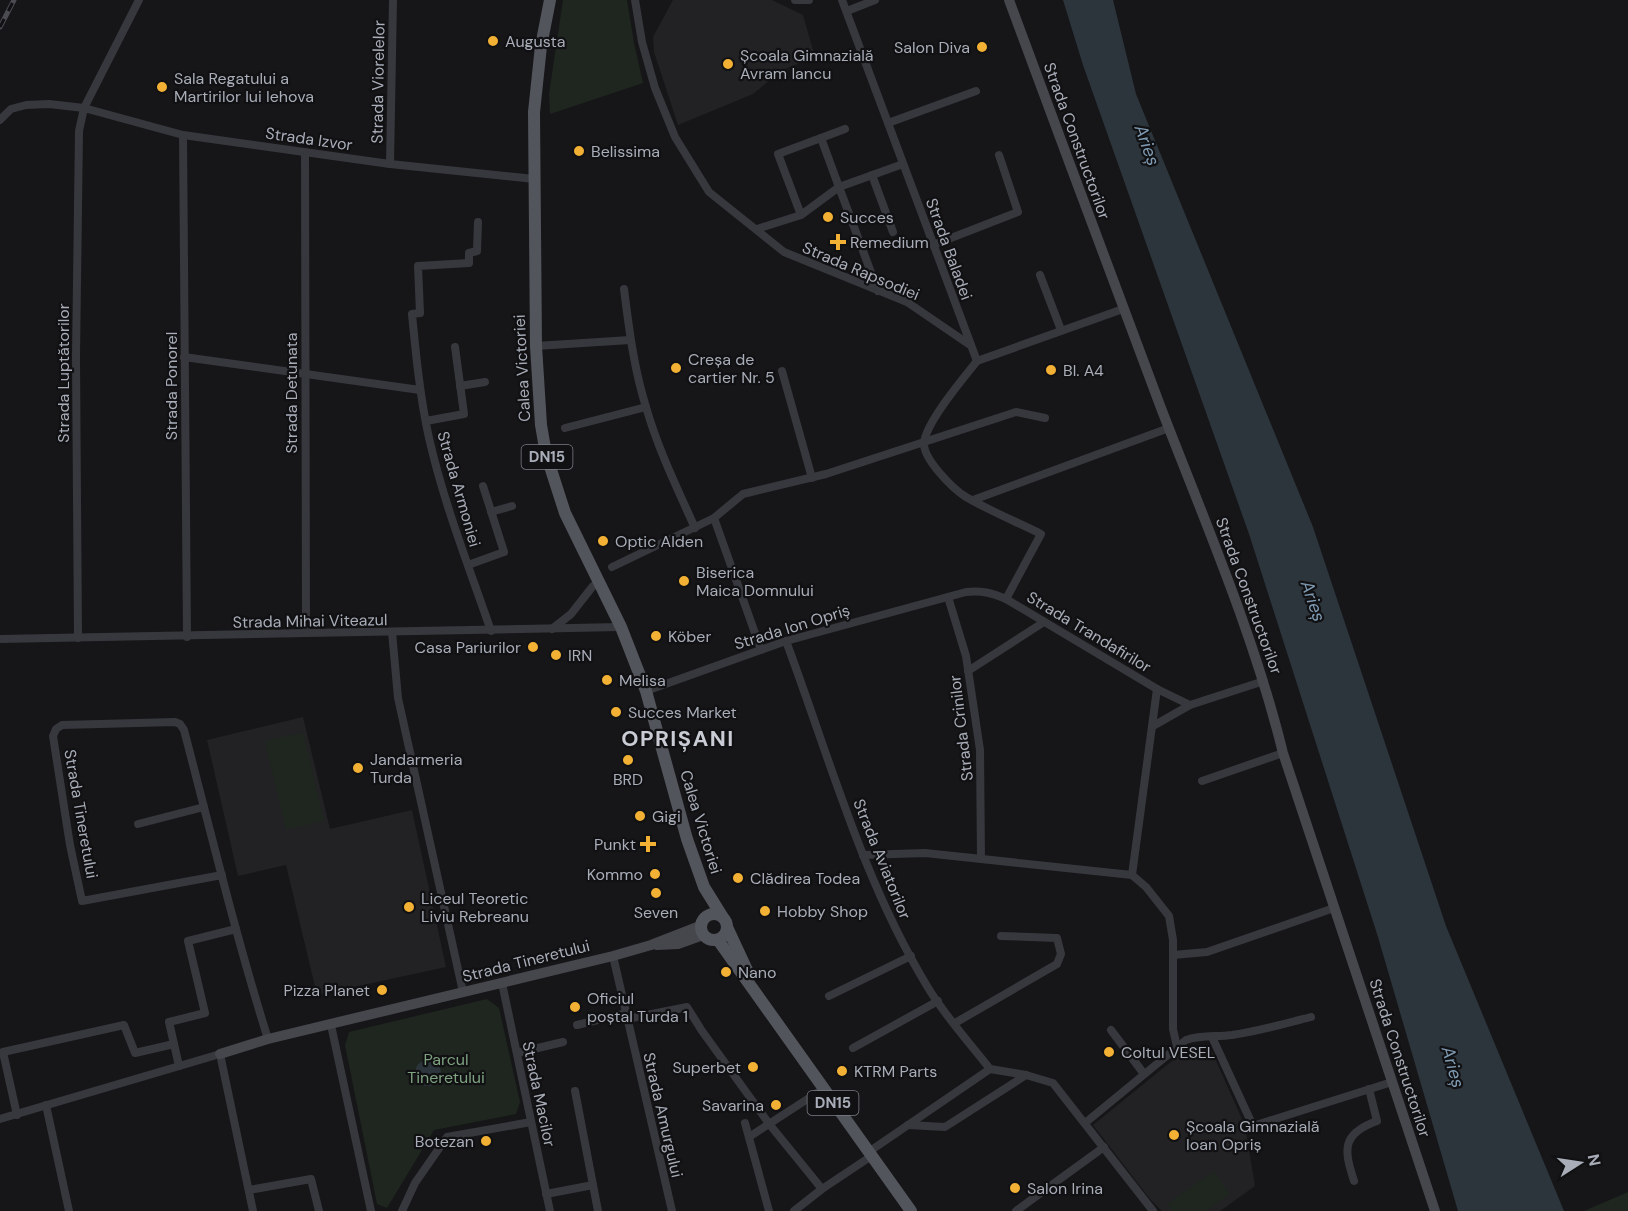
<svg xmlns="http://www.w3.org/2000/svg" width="1628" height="1211" font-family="'DM Sans',sans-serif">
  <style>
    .built { fill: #222225 }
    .green { fill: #1e261f }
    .water { fill: #2c353c }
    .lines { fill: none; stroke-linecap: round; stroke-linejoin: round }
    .street { stroke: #37383d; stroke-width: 8 }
    .secondary { stroke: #45474d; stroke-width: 10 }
    .primary { stroke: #53555c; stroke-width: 12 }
    .rail-casing { stroke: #4a4c52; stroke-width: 5 }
    .rail { stroke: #111113; stroke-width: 3; stroke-dasharray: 9; stroke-linecap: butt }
    .poi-dot { fill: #f2b134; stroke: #111113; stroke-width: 2 }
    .labels { text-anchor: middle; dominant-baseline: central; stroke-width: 4.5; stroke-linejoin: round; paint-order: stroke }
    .shield { fill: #111113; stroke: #7b7e86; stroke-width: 1.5 }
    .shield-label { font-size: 15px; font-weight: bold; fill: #a8adb8 }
    .poi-label { font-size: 16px; fill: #a8adb8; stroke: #111113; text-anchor: start }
    .street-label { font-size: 16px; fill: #a8adb8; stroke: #111113 }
    .park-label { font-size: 16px; fill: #7fa381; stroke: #111113 }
    .water-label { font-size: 18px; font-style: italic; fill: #7f9bb3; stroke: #111113 }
    .district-label { font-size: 22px; font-weight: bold; letter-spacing: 1.5px; fill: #c9ccd4; stroke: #111113 }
  </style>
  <rect width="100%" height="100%" fill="#161618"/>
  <g class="built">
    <polygon points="673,0 772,0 803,15 815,57 782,70 753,94 678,125 654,52 653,37"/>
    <polygon points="303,717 330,829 412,810 446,967 317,995 286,865 238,876 207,740"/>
    <polygon points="1209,1045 1245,1126 1255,1186 1220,1211 1162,1211 1150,1199 1093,1125 1188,1048"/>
  </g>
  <g class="green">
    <polygon points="563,0 627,0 634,43 643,83 550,114 549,94"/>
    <polygon points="303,732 324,821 286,830 265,741"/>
    <polygon points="487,999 499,1008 520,1102 516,1114 434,1130 387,1208 377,1204 345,1045 349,1032"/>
    <polygon points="1214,1171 1230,1194 1206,1211 1172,1211 1167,1204"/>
    <polygon points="1628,1192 1628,1211 1584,1211"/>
  </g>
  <g class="water">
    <polygon points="1063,0 1113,0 1136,94 1313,527 1446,926 1564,1211 1458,1211 1378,937 1249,534 1083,65"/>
    <circle cx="428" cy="1073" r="13"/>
  </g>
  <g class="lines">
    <g class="street">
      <polyline points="635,0 642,42 655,88 675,137 709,192 784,252 907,302 970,345"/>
      <polyline points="795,0 809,0"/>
      <polyline points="842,0 977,361"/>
      <polyline points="847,11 875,0"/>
      <polyline points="0,120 11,109 26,105 49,104 84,108 183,135 390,164 534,179"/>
      <polyline points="888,123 976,91"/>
      <polyline points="183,135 187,637"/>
      <polyline points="305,152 306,633"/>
      <polyline points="390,164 393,0"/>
      <polyline points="872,175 893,232"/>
      <polyline points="801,215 778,154 845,129"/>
      <path d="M478 222 477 251 469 253V263L418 266 420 313 412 314C416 355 420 397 429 438 444 504 469 567 491 631"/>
      <polyline points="757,229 801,215 839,187 821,138"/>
      <polyline points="933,245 1018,212 999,155"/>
      <polyline points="1040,275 1061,330"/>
      <path d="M624 289C629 329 634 369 646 407 658 449 677 488 695 528"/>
      <polyline points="878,291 839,187 903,164"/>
      <polyline points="536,346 630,340"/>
      <polyline points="184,357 420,390"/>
      <path d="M977 361C963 379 926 422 924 443 923 459 953 489 966 497 990 511 1017 522 1041 534L1006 599"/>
      <polyline points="977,361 1123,309"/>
      <polyline points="782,371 812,478"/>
      <polyline points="460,386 485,382"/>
      <polyline points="426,421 464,414 455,347"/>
      <polyline points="565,428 646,407"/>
      <polyline points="973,500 1169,428"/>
      <polyline points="491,512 512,506"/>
      <polyline points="714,518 761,650"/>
      <polyline points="468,565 504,552 483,486"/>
      <polyline points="612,567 714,518 743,494 826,474 1016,412 1045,418"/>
      <polyline points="948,597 966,656 980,750 981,859"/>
      <polyline points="552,629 571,614 593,586 599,582"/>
      <polyline points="392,632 398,698 463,992"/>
      <polyline points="78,638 76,357 79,131 84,108 139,0"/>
      <polyline points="0,639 621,627"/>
      <path d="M786 641C829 756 862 879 927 986 944 1015 969 1042 990 1069"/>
      <polyline points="968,671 1044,622"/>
      <path d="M646 691 786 641 966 592C981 590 992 593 1006 599L1157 689 1190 705"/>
      <polyline points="1153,726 1190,705 1264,681"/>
      <polyline points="1202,781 1283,753"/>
      <polyline points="138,824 204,807"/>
      <polyline points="863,855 925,853 1132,875 1146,887 1169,916 1173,940 1173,1029 1177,1047"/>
      <path d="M222 875 82 901 70 845 53 736 56 729 62 725 175 722 180 724 184 730C211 833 236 937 268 1039"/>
      <polyline points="1132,875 1157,689"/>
      <polyline points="1173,955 1207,952 1334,908"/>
      <polyline points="613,956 672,1211"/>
      <polyline points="502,983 550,1211"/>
      <polyline points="829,996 911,956"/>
      <polyline points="627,1019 687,1007 702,1031 770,1125 822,1189"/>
      <polyline points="955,1023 1057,964 1061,954 1057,938 1001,936"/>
      <polyline points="331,1025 371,1211"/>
      <polyline points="577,1025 626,1013"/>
      <polyline points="1111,1030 1144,1074"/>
      <polyline points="1212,1037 1253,1126 1392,1082"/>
      <polyline points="853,1048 938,1001"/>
      <polyline points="517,1053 563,1042"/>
      <polyline points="179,1066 169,1022 205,1013 188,941 236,929"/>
      <polyline points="575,1091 593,1185"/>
      <polyline points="46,1105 69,1211"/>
      <polyline points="17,1115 3,1052 124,1025 135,1053 174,1044"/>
      <polyline points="0,1119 220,1054 253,1211"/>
      <polyline points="745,1123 769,1211"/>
      <path d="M1085 1123 1186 1040C1201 1035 1216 1037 1232 1035 1259 1031 1284 1024 1311 1017"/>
      <polyline points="908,1125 945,1127 1026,1075"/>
      <polyline points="749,1137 823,1089"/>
      <polyline points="870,1151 990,1069 1026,1075 1053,1083 1153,1211"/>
      <path d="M1354 1181C1344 1150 1341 1134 1377 1121L1369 1089"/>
      <polyline points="249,1190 311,1179 319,1211"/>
      <polyline points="546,1194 593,1185 598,1211"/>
      <polyline points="402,1211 415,1183 447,1137 531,1122"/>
      <polyline points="794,1211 822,1189 873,1155"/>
      <polyline points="1016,1211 1104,1147"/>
    </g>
    <g class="secondary">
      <path d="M1009 0C1060 136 1109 272 1161 408 1205 522 1254 635 1283 753L1435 1211"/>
      <polyline points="657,945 678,944 703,935"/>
      <polyline points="220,1054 268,1039 613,956 651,945 700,926"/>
    </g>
    <g class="primary">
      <polyline points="550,0 541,46 534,112 536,346 541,425 546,454 565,513 621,627 646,691 687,839 704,887 722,916"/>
      <circle cx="714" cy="927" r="13"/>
      <polyline points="727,927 747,970"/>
      <polyline points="718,940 911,1211"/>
    </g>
    <g class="rail-casing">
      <polyline id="rail" points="0,27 14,0"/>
    </g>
    <use href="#rail" class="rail"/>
  </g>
  <g class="poi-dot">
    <circle cx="493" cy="41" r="6"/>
    <circle cx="982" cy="47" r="6"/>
    <circle cx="728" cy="64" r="6"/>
    <circle cx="162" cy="87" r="6"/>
    <circle cx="579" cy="151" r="6"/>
    <circle cx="828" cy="217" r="6"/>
    <path d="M835 233h6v6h6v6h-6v6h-6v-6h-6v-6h6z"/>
    <circle cx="676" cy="368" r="6"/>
    <circle cx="1051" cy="370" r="6"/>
    <circle cx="603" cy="541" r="6"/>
    <circle cx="684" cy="581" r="6"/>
    <circle cx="656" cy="636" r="6"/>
    <circle cx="533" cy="647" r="6"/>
    <circle cx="556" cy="655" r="6"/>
    <circle cx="607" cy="680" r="6"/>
    <circle cx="616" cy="712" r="6"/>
    <circle cx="628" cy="760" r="6"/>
    <circle cx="358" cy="768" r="6"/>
    <circle cx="640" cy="816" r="6"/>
    <path d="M645 835h6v6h6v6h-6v6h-6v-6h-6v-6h6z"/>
    <circle cx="655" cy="874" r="6"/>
    <circle cx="738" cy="878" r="6"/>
    <circle cx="656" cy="893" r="6"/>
    <circle cx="409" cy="907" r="6"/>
    <circle cx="765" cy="911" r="6"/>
    <circle cx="726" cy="972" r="6"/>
    <circle cx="382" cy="990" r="6"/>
    <circle cx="575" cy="1007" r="6"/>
    <circle cx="1109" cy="1052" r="6"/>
    <circle cx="753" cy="1067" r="6"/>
    <circle cx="842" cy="1071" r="6"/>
    <circle cx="776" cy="1105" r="6"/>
    <circle cx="1174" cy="1135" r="6"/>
    <circle cx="486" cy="1141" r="6"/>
    <circle cx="1015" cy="1188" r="6"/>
  </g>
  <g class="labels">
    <g class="shield">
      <rect x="521.5" y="445" width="51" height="24" rx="4.5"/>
      <rect x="807.5" y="1091" width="51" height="24" rx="4.5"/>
    </g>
    <g class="shield-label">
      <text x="547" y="457">DN15</text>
      <text x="833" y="1103">DN15</text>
    </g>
    <g class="poi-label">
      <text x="505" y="41">Augusta</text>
      <text x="970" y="47" text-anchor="end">Salon Diva</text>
      <text x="740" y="55">Școala Gimnazială<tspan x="740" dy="18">Avram Iancu</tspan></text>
      <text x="174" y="78">Sala Regatului a<tspan x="174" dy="18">Martirilor lui Iehova</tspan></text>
      <text x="591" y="151">Belissima</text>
      <text x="840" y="217">Succes</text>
      <text x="850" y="242">Remedium</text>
      <text x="688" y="359">Creșa de<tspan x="688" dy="18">cartier Nr. 5</tspan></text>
      <text x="1063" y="370">Bl. A4</text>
      <text x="615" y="541">Optic Alden</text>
      <text x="696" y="572">Biserica<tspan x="696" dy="18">Maica Domnului</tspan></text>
      <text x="668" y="636">Köber</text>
      <text x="521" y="647" text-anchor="end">Casa Pariurilor</text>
      <text x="568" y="655">IRN</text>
      <text x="619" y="680">Melisa</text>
      <text x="628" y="712">Succes Market</text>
      <text x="370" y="759">Jandarmeria<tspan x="370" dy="18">Turda</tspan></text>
      <text x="628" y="779" text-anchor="middle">BRD</text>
      <text x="652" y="816">Gigi</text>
      <text x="636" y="844" text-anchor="end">Punkt</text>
      <text x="643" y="874" text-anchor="end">Kommo</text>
      <text x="750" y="878">Clădirea Todea</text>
      <text x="421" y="898">Liceul Teoretic<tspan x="421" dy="18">Liviu Rebreanu</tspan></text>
      <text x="777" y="911">Hobby Shop</text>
      <text x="656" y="912" text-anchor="middle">Seven</text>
      <text x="738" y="972">Nano</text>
      <text x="370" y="990" text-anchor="end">Pizza Planet</text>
      <text x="587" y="998">Oficiul<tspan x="587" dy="18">poștal Turda 1</tspan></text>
      <text x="1121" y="1052">Coltul VESEL</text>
      <text x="741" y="1067" text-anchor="end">Superbet</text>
      <text x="854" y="1071">KTRM Parts</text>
      <text x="764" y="1105" text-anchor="end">Savarina</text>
      <text x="1186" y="1126">Școala Gimnazială<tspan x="1186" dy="18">Ioan Opriș</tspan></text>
      <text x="474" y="1141" text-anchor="end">Botezan</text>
      <text x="1027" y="1188">Salon Irina</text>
    </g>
    <g class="street-label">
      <text transform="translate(378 82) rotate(-89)">Strada Viorelelor</text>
      <text transform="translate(309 139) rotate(8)">Strada Izvor</text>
      <text transform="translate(1077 141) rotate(70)">Strada Constructorilor</text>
      <text transform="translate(949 249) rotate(70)">Strada Baladei</text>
      <text transform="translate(861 271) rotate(23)">Strada Rapsodiei</text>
      <text transform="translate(522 368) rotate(-93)">Calea Victoriei</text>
      <text transform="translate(63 373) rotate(-90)">Strada Luptătorilor</text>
      <text transform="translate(171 386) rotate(-90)">Strada Ponorel</text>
      <text transform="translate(291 393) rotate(-90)">Strada Detunata</text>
      <text transform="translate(459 489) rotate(74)">Strada Armoniei</text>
      <text transform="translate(1249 596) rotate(70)">Strada Constructorilor</text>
      <text transform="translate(310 621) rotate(-1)">Strada Mihai Viteazul</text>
      <text transform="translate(792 627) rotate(-17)">Strada Ion Opriș</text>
      <text transform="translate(1089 632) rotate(31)">Strada Trandafirilor</text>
      <text transform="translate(961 728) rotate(-97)">Strada Crinilor</text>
      <text transform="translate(81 814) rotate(80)">Strada Tineretului</text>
      <text transform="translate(701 822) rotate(73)">Calea Victoriei</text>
      <text transform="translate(882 859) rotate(68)">Strada Aviatorilor</text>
      <text transform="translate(526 961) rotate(-14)">Strada Tineretului</text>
      <text transform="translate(1400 1058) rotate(72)">Strada Constructorilor</text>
      <text transform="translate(539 1094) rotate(78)">Strada Macilor</text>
      <text transform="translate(663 1115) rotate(77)">Strada Amurgului</text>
    </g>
    <g class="park-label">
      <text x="446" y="1059">Parcul<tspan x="446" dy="18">Tineretului</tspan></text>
    </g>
    <g class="water-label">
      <text transform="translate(1147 145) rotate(70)">Arieș</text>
      <text transform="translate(1313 601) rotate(71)">Arieș</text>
      <text transform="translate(1453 1067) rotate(74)">Arieș</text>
    </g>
    <g class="district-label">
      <text x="678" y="738">OPRIȘANI</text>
    </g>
  </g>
  <g transform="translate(1580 1163) rotate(78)" stroke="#111113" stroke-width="4.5" paint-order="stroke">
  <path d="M0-4.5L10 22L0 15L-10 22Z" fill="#a8adb8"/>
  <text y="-9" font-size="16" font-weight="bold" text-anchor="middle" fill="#a8adb8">N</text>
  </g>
</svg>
